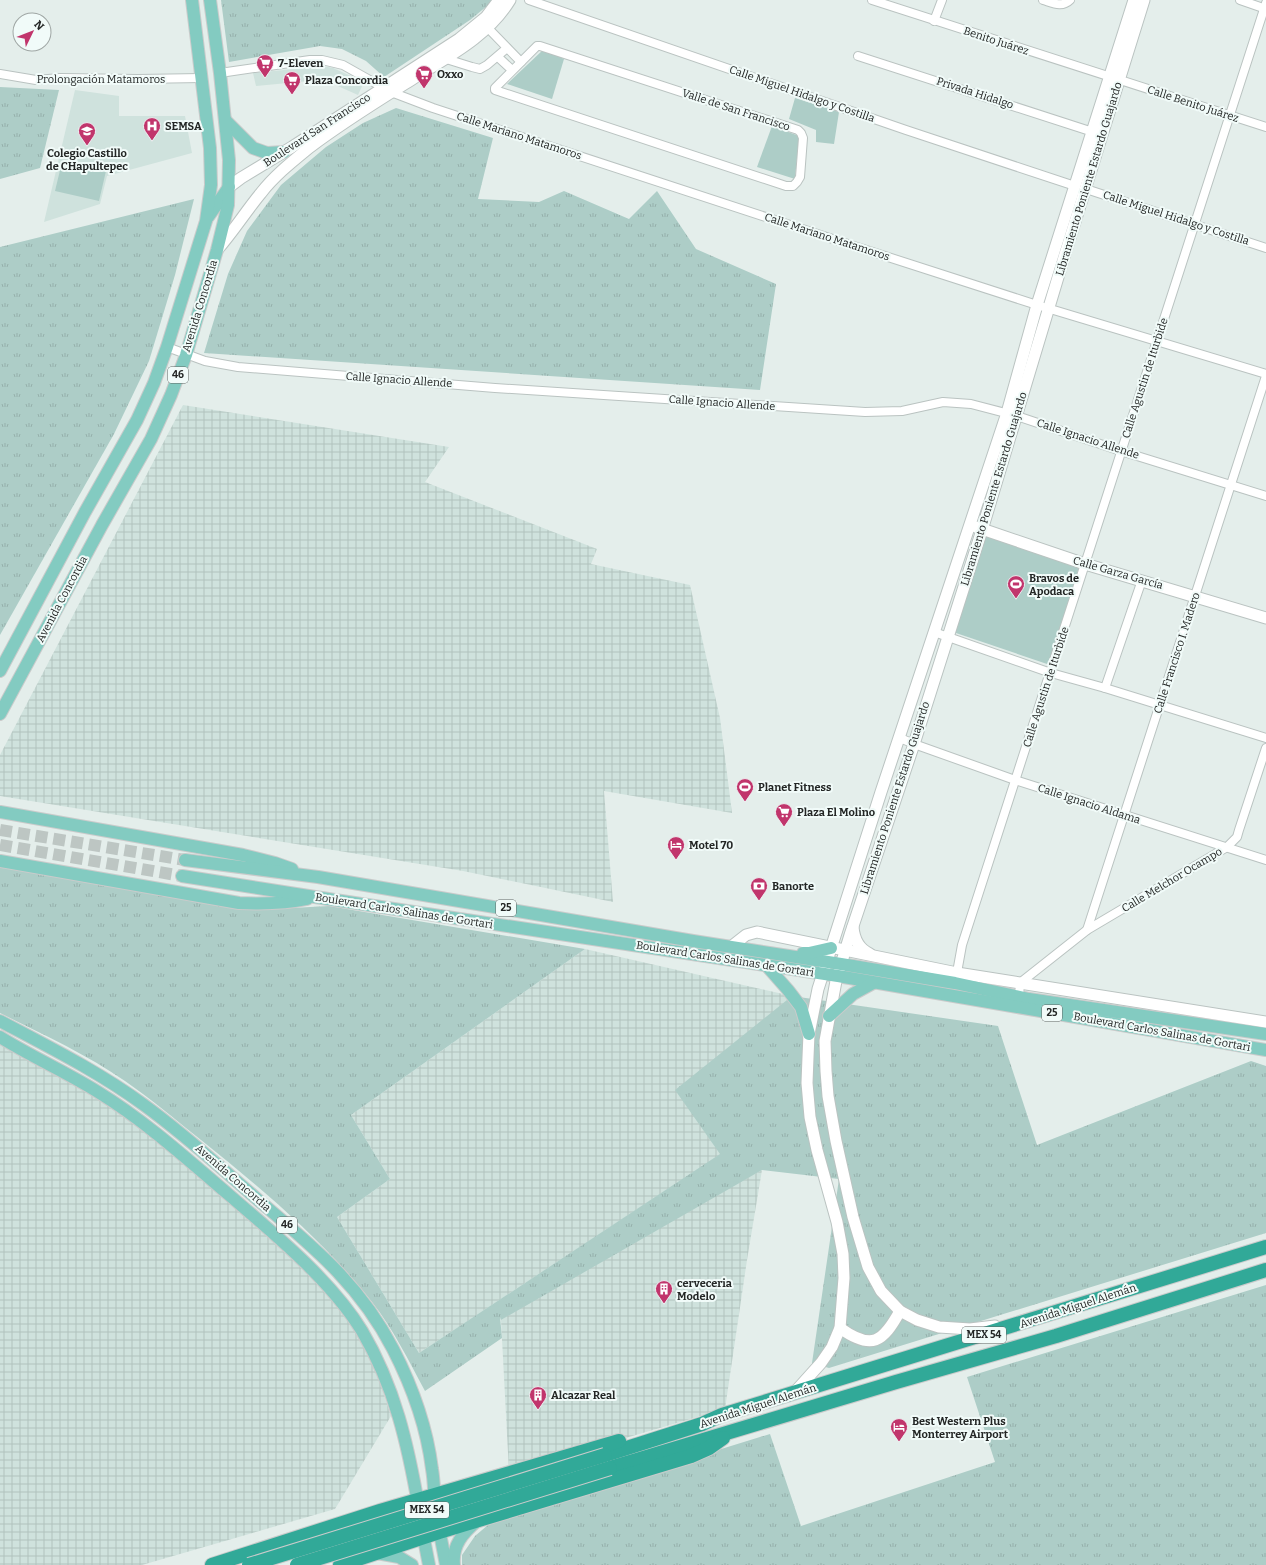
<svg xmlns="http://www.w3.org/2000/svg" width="1266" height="1565" font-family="Bitter,serif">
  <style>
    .built { fill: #cfe2dd }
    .industrial { fill: url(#industrial-grid) }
    .grass { fill: url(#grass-tufts) }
    .park { fill: #adcdc7 }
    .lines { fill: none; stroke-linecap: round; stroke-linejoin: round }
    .primary-tunnel { stroke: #bdc6c3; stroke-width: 12; stroke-dasharray: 12 6; stroke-linecap: butt }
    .street-casing { stroke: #bac3c1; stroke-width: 10 }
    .secondary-casing { stroke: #bac3c1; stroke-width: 13 }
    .primary-casing { stroke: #cacbcb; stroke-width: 14 }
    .highway-casing { stroke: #cacbcb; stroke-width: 16 }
    .street { stroke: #fff; stroke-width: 8 }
    .secondary { stroke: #fff; stroke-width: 11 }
    .primary { stroke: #83cbc1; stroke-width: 12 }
    .highway { stroke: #31a998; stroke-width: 14 }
    .highway-bridge-casing { stroke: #cacbcb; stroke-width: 16; stroke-linecap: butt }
    .highway-bridge { stroke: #31a998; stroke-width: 14 }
    .labels { text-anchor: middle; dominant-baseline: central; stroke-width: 4; stroke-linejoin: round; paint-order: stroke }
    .shield { fill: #f1fbf9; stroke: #616665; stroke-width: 1 }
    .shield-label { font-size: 10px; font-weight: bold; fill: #232625 }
    .street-label { font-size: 11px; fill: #232625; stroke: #f1fbf9 }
    .poi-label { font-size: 11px; font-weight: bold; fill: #232625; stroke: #f1fbf9; text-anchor: start }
  </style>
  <defs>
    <pattern id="industrial-grid" width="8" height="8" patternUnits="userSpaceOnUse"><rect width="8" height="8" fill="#cfe2dd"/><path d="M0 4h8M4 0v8" fill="none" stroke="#b1c2be"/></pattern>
    <pattern id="grass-tufts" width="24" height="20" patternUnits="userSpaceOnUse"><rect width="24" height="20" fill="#adcdc7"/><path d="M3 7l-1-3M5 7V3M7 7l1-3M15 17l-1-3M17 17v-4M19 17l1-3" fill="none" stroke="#95b0ab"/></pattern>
  </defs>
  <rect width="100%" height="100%" fill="#e4eeeb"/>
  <g class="built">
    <polygon points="323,66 333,68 364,82 358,95 331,83 319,80 256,86 253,73"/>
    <polygon points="75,90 119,96 119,116 185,116 192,153 107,176 100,204 44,222"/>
  </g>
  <g class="industrial">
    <polygon points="183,405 449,447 425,482 597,549 591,564 690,585 720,718 732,813 604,791 613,902 463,871 0,796 0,755"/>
    <polygon points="585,949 792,996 721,1154 419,1353 337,1217 390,1179 351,1115"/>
    <polygon points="0,1042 66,1076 146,1128 324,1288 343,1311 368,1353 379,1379 391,1416 335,1509 142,1565 0,1565"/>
    <polygon points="762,1170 747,1260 725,1409 509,1472 501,1320 590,1263"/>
  </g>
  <g class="grass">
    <polygon points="221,0 492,0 487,6 470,20 384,77 366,61 342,49 320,46 229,62"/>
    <polygon points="0,87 59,90 40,168 0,179"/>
    <polygon points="396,108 493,138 478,199 539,202 564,191 629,219 657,191 696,249 776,284 760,390 204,353 228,274 247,231 281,185 326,147 363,123"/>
    <polygon points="194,199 175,275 149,361 114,434 0,635 0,247"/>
    <path d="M0 867 253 910 329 906 585 949 351 1115 390 1179 337 1217 419 1353 720 1154 675 1090 792 996 998 1026 1037 1145 1251 1061 1266 1066V1233L829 1368 812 1363 839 1179 762 1170 501 1320 500 1317 502 1338 425 1391C409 1361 393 1329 372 1302 324 1241 262 1189 201 1140 176 1120 151 1099 125 1081 86 1054 42 1034 0 1013Z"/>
    <polygon points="1266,1285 1266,1565 462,1565 462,1555 475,1536 495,1519 770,1434 801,1526 995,1462 967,1377"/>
  </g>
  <g class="park">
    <polygon points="544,49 564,59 552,99 507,84"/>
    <polygon points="795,98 839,112 834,144 816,142 816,130 789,119"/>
    <polygon points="772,126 799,136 795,179 757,167"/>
    <polygon points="62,162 106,171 99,201 55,191"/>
    <polygon points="984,535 1079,567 1050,665 953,632"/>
  </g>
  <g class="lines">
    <g class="primary-tunnel">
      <polyline points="0,830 185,860"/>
      <polyline points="0,845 182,876"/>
    </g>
    <g class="street-casing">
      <g id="street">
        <polyline points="529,0 906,130 1075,186"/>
        <polyline points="872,0 1266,127"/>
        <path d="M1043 0C1053 3 1062 8 1070 0"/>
        <polyline points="1240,0 1266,9"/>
        <polyline points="934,21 942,0"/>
        <polyline points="484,24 521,62"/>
        <polygon points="537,46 540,46 798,130 801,133 803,138 800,177 797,182 793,186 786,186 495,90 495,88"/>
        <polyline points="858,56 1093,132"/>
        <polyline points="498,57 512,70"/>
        <polyline points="443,58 472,67 480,69 487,65 507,48"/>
        <polyline points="220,73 310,60 322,60 343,65 391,92 433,108 857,247 1037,305 1266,374"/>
        <polyline points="0,74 36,80 60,78 138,79 202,78"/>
        <polyline points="1086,189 1266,248"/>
        <polyline points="167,347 205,361 238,367 495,388 865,412 902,411 943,402 971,404 1017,416 1121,451 1266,496"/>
        <polyline points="934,632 1051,673 1105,688 1266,738"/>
        <polyline points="1105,688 1142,580"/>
        <polyline points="900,738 914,744 1015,780 1266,860"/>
        <polyline points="1087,930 1266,376"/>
        <polyline points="956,978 962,945 1266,3"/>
        <polyline points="1019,997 1020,983 1087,930 1227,847 1237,837 1239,830 1266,748"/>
      </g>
    </g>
    <g class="secondary-casing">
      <g id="secondary">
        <polyline points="229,187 241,178 292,147 459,39 486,17 499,0"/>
        <path d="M217 250C233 232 246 211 261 193 275 175 293 161 310 147 343 122 379 100 414 78 449 56 488 36 510 0"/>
        <polyline points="976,527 1085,564 1266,618"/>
        <path d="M853 927C854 939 859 949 870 954"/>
        <polyline points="732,946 746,935 757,932 957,973 1266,1022"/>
        <polyline points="995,1326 970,1329 939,1327 917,1320 900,1311 881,1291 868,1267 853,1217 836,1141 828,1096 826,1071 825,1041 836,981 850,935 914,744 982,530 1065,254 1144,0"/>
        <path d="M840 1328C872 1351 883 1342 900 1311"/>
        <polyline points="794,1393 821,1363 832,1347 840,1328 844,1278 843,1254 837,1222 817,1150 810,1117 807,1083 808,1057 809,1034 818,989 881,792 1007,413 1037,305 1134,0"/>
      </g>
    </g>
    <g class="primary-casing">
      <g id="primary">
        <polyline points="225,120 253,148 267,153 284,152"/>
        <polyline points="208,217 229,187"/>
        <polyline points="0,671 85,512 137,420 154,383 167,347 206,221 211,185 210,148 192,0"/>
        <polyline points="0,714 102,525 151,439 171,395 186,355 217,250 228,205 229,160 220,73 210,0"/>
        <polyline points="0,812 243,855 275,863 292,869"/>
        <polyline points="185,860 318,877 693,941 841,964 955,983 1029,999 1266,1034"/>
        <path d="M0 861 239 903C262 904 284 904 307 899"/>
        <polyline points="182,876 315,897 838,976 1266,1050"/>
        <polyline points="803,953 809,953 831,948"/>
        <polyline points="766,965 788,990 801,1007 809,1034"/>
        <polyline points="829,1016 853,994 873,983"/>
        <path d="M0 1021C49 1047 99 1072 144 1105 184 1134 220 1167 257 1199 312 1246 359 1283 393 1349 412 1386 427 1428 432 1469 434 1480 434 1492 435 1503"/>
        <path d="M0 1037C32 1057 66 1072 98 1092 145 1121 186 1158 228 1194 272 1232 331 1280 362 1331 395 1387 408 1445 419 1509"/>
        <polyline points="438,1523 446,1565"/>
        <polyline points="422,1529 429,1565"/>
        <polyline points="377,1553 399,1557 412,1565"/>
        <path d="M454 1565C452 1545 463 1533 477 1521"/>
      </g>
    </g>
    <g class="highway-casing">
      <g id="highway">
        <polyline points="605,1455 702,1424 722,1415 1266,1247"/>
        <polyline points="610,1468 896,1382 1056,1336 1266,1270"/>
        <polyline points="212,1565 380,1511 619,1441"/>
        <polyline points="340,1565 439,1532 691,1456 709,1448 723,1438"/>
      </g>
    </g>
    <use href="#street" class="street"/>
    <use href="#secondary" class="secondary"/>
    <use href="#primary" class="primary"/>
    <use href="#highway" class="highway"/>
    <g class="highway-bridge-casing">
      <g id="highway-bridge">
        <polyline points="249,1565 605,1455"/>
        <polyline points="297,1565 610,1468"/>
      </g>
    </g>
    <use href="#highway-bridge" class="highway-bridge"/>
  </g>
  <defs>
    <g id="supermarket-pin" transform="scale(0.9)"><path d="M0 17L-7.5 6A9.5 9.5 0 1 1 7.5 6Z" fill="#c1356c" stroke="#f1fbf9"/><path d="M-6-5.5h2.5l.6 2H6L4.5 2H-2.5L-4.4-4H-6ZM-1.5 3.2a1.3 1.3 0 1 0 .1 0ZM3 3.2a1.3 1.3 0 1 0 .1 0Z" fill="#fff"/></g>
    <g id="hospital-pin" transform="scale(0.9)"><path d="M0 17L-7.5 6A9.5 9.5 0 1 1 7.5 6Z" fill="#c1356c" stroke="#f1fbf9"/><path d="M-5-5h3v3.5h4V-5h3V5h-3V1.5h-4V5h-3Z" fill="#fff"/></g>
    <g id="school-pin" transform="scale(0.9)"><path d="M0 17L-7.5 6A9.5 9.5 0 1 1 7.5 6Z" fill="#c1356c" stroke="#f1fbf9"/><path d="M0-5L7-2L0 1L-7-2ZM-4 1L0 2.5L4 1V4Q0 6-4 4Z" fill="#fff"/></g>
    <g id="stadium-pin" transform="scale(0.9)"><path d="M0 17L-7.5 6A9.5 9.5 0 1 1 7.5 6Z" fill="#c1356c" stroke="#f1fbf9"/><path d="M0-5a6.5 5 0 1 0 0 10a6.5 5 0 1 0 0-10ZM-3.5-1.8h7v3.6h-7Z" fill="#fff"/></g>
    <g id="hotel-pin" transform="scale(0.9)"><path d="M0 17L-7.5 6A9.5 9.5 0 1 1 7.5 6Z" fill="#c1356c" stroke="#f1fbf9"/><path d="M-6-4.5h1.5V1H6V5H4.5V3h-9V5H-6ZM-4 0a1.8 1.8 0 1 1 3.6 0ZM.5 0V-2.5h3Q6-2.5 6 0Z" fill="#fff"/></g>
    <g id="bank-pin" transform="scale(0.9)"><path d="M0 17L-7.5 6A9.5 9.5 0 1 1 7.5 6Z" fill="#c1356c" stroke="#f1fbf9"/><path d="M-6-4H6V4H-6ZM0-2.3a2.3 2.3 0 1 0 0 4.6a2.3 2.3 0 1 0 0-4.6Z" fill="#fff"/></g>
    <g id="building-pin" transform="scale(0.9)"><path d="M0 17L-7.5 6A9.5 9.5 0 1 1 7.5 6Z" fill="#c1356c" stroke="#f1fbf9"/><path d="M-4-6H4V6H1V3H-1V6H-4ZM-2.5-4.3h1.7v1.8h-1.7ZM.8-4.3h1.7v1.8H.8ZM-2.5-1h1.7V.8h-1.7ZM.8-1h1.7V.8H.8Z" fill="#fff"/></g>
  </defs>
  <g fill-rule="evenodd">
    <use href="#supermarket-pin" x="265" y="63"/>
    <use href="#supermarket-pin" x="424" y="74"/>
    <use href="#supermarket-pin" x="292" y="80"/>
    <use href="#hospital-pin" x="152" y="126"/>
    <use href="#school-pin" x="87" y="131"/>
    <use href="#stadium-pin" x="1016" y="584"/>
    <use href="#stadium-pin" x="745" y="787"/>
    <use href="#supermarket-pin" x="784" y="812"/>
    <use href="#hotel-pin" x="676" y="845"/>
    <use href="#bank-pin" x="759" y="886"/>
    <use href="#building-pin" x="664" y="1289"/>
    <use href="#building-pin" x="538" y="1395"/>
    <use href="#hotel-pin" x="899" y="1427"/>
  </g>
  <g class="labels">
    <g class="shield">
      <rect x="168" y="367" width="20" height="16" rx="3"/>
      <rect x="496" y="900" width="20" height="16" rx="3"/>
      <rect x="1042" y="1005" width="20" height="16" rx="3"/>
      <rect x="277" y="1217" width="20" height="16" rx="3"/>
      <rect x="962" y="1327" width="44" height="16" rx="3"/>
      <rect x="405" y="1502" width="44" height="16" rx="3"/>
    </g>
    <g class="shield-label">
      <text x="178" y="375">46</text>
      <text x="506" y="908">25</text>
      <text x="1052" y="1013">25</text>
      <text x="287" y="1225">46</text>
      <text x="984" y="1335">MEX 54</text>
      <text x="427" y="1510">MEX 54</text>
    </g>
    <g class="street-label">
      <text transform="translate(996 41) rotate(18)">Benito Juárez</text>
      <text x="101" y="79">Prolongación Matamoros</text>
      <text transform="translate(975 93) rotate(18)">Privada Hidalgo</text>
      <text transform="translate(802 94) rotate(19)">Calle Miguel Hidalgo y Costilla</text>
      <text transform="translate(1193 104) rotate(18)">Calle Benito Juárez</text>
      <text transform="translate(736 110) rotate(18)">Valle de San Francisco</text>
      <text transform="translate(317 130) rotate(-33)">Boulevard San Francisco</text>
      <text transform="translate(519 136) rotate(18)">Calle Mariano Matamoros</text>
      <text transform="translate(1089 179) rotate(-73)">Libramiento Poniente Estardo Guajardo</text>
      <text transform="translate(1176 218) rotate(18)">Calle Miguel Hidalgo y Costilla</text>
      <text transform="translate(827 237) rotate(18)">Calle Mariano Matamoros</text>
      <text transform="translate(200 306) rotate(-73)">Avenida Concordia</text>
      <text transform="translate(1145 378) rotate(-72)">Calle Agustin de Iturbide</text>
      <text transform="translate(399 380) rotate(4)">Calle Ignacio Allende</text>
      <text transform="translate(722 403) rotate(4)">Calle Ignacio Allende</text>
      <text transform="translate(1088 439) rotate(18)">Calle Ignacio Allende</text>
      <text transform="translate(994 489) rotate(-73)">Libramiento Poniente Estardo Guajardo</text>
      <text transform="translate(1118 573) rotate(16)">Calle Garza García</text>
      <text transform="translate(62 599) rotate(-62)">Avenida Concordia</text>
      <text transform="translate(1177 653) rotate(-72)">Calle Francisco I. Madero</text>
      <text transform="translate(1046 687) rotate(-72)">Calle Agustin de Iturbide</text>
      <text transform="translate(895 798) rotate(-72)">Libramiento Poniente Estardo Guajardo</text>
      <text transform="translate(1089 804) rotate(18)">Calle Ignacio Aldama</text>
      <text transform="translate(1172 880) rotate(-31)">Calle Melchor Ocampo</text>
      <text transform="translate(404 911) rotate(9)">Boulevard Carlos Salinas de Gortari</text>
      <text transform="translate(725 959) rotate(9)">Boulevard Carlos Salinas de Gortari</text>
      <text transform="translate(1162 1032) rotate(10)">Boulevard Carlos Salinas de Gortari</text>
      <text transform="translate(233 1178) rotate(41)">Avenida Concordia</text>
      <text transform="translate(1078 1306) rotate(-18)">Avenida Miguel Alemán</text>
      <text transform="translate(758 1406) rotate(-18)">Avenida Miguel Alemán</text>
    </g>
    <g class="poi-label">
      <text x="278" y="63">7-Eleven</text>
      <text x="437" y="74">Oxxo</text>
      <text x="305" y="80">Plaza Concordia</text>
      <text x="165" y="126">SEMSA</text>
      <text x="87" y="153" text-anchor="middle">Colegio Castillo<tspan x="87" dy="13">de CHapultepec</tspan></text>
      <text x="1029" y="578">Bravos de<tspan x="1029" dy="13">Apodaca</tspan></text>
      <text x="758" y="787">Planet Fitness</text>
      <text x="797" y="812">Plaza El Molino</text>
      <text x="689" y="845">Motel 70</text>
      <text x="772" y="886">Banorte</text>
      <text x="677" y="1283">cerveceria<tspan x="677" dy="13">Modelo</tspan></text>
      <text x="551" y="1395">Alcazar Real</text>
      <text x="912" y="1421">Best Western Plus<tspan x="912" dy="13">Monterrey Airport</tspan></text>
    </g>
  </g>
  <g transform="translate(32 32) rotate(47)"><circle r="19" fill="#f1fbf9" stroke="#9fa6a4"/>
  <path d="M0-3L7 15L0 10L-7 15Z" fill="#c1356c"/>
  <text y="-6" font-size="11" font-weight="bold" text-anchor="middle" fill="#232625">N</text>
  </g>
</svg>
